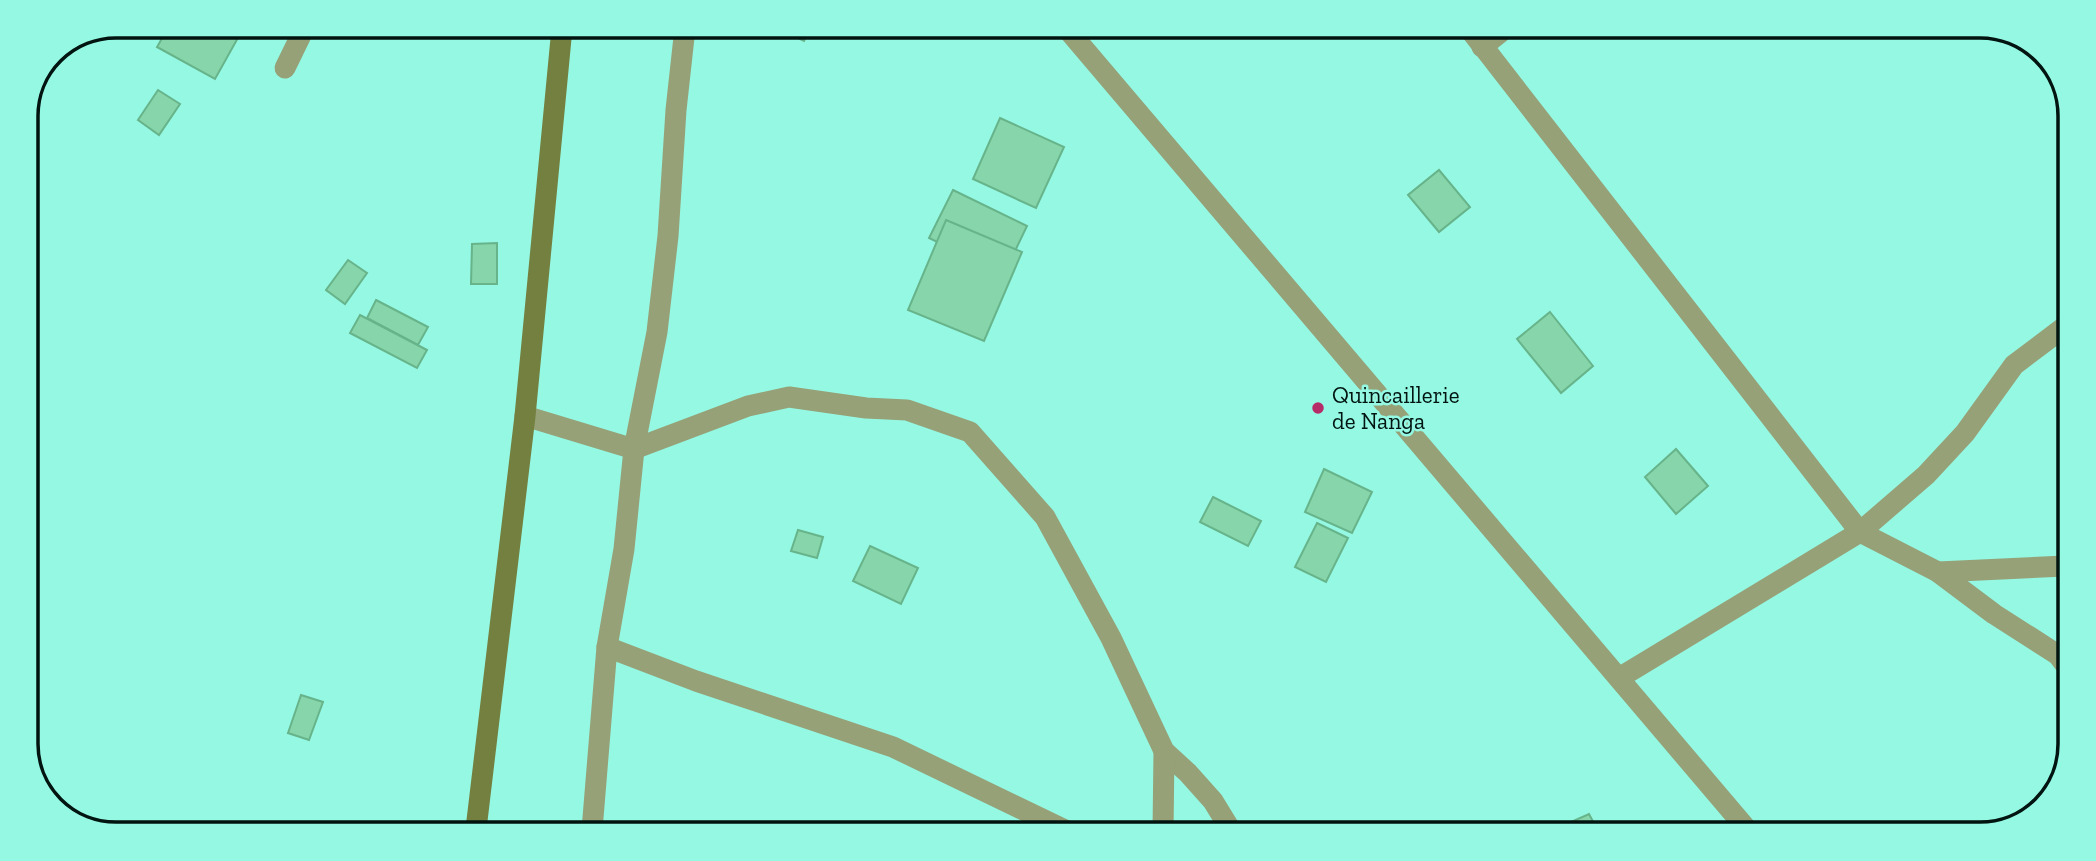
<svg xmlns="http://www.w3.org/2000/svg" width="2096" height="861" font-family="'Zilla Slab',serif">
  <style>
    .building { fill: #87d5aa; stroke: #67b48b; stroke-width: 2 }
    .lines { fill: none; stroke-linecap: round; stroke-linejoin: round }
    .street { stroke: #96a177; stroke-width: 21 }
    .secondary { stroke: #73803f; stroke-width: 21 }
    .poi-dot { fill: #b62c68; stroke: #95f8e3; stroke-width: 2.5 }
    .labels { text-anchor: middle; dominant-baseline: central; stroke-width: 5; stroke-linejoin: round; paint-order: stroke }
    .poi-label { font-size: 23px; fill: #011410; stroke: #95f8e3; text-anchor: start }
    .rim { fill: none; stroke: #011410; stroke-width: 3.5 }
  </style>
  <rect width="100%" height="100%" fill="#95f8e3"/>
  <g class="building">
    <polygon points="169,26 244,27 215,79 157,47"/>
    <polygon points="779,29 810,29 804,41"/>
    <polygon points="158,90 180,104 159,135 138,120"/>
    <polygon points="1000,118 1064,147 1036,208 973,179"/>
    <polygon points="1439,170 1470,207 1439,232 1408,195"/>
    <polygon points="953,190 1027,226 1004,274 929,238"/>
    <polygon points="946,220 1022,252 984,341 908,310"/>
    <polygon points="497,243 497,284 471,284 472,244"/>
    <polygon points="348,260 367,273 345,304 326,290"/>
    <polygon points="376,300 428,327 418,345 367,318"/>
    <polygon points="1550,312 1593,366 1561,393 1517,339"/>
    <polygon points="360,315 427,350 417,368 350,333"/>
    <polygon points="1676,449 1708,486 1676,514 1645,477"/>
    <polygon points="1324,469 1372,492 1352,533 1305,512"/>
    <polygon points="1213,497 1261,521 1248,546 1200,522"/>
    <polygon points="1317,523 1348,538 1326,582 1295,567"/>
    <polygon points="798,530 823,537 817,558 791,551"/>
    <polygon points="870,546 918,568 901,604 853,581"/>
    <polygon points="301,695 323,702 309,740 288,733"/>
    <polygon points="1589,814 1597,829 1588,833 1577,833 1571,822"/>
  </g>
  <g class="lines">
    <g class="street">
      <polyline points="1068,30 1751,834"/>
      <polyline points="1471,31 1860,532 1938,572 1994,614 2058,655 2064,663"/>
      <polyline points="1482,47 1502,31"/>
      <polyline points="285,68 305,27"/>
      <polyline points="525,416 634,449 748,406 789,397 866,408 907,410 970,432 1045,517 1111,638 1164,751 1188,773 1213,801 1232,832"/>
      <polyline points="1938,572 2065,566"/>
      <polyline points="607,647 696,681 893,747 1067,831"/>
      <polyline points="1619,678 1860,532 1926,475 1965,433 2014,365 2067,325"/>
      <polyline points="592,830 607,647 624,549 634,449 657,332 668,236 676,110 685,28"/>
      <polyline points="1163,832 1164,751"/>
    </g>
    <polyline class="secondary" points="476,829 525,416 562,28"/>
  </g>
  <circle class="poi-dot" cx="1318" cy="408" r="7"/>
  <g class="labels">
    <g class="poi-label">
      <text x="1332" y="395">Quincaillerie<tspan x="1332" dy="26">de Nanga</tspan></text>
    </g>
  </g>
  <path d="M0 0H2096V861H0ZM116 38H1980A78 78 0 0 1 2058 116V744A78 78 0 0 1 1980 822H116A78 78 0 0 1 38 744V116A78 78 0 0 1 116 38Z" fill="#95f8e3" fill-rule="evenodd"/>
  <path class="rim" d="M116 38H1980A78 78 0 0 1 2058 116V744A78 78 0 0 1 1980 822H116A78 78 0 0 1 38 744V116A78 78 0 0 1 116 38Z"/>
</svg>
